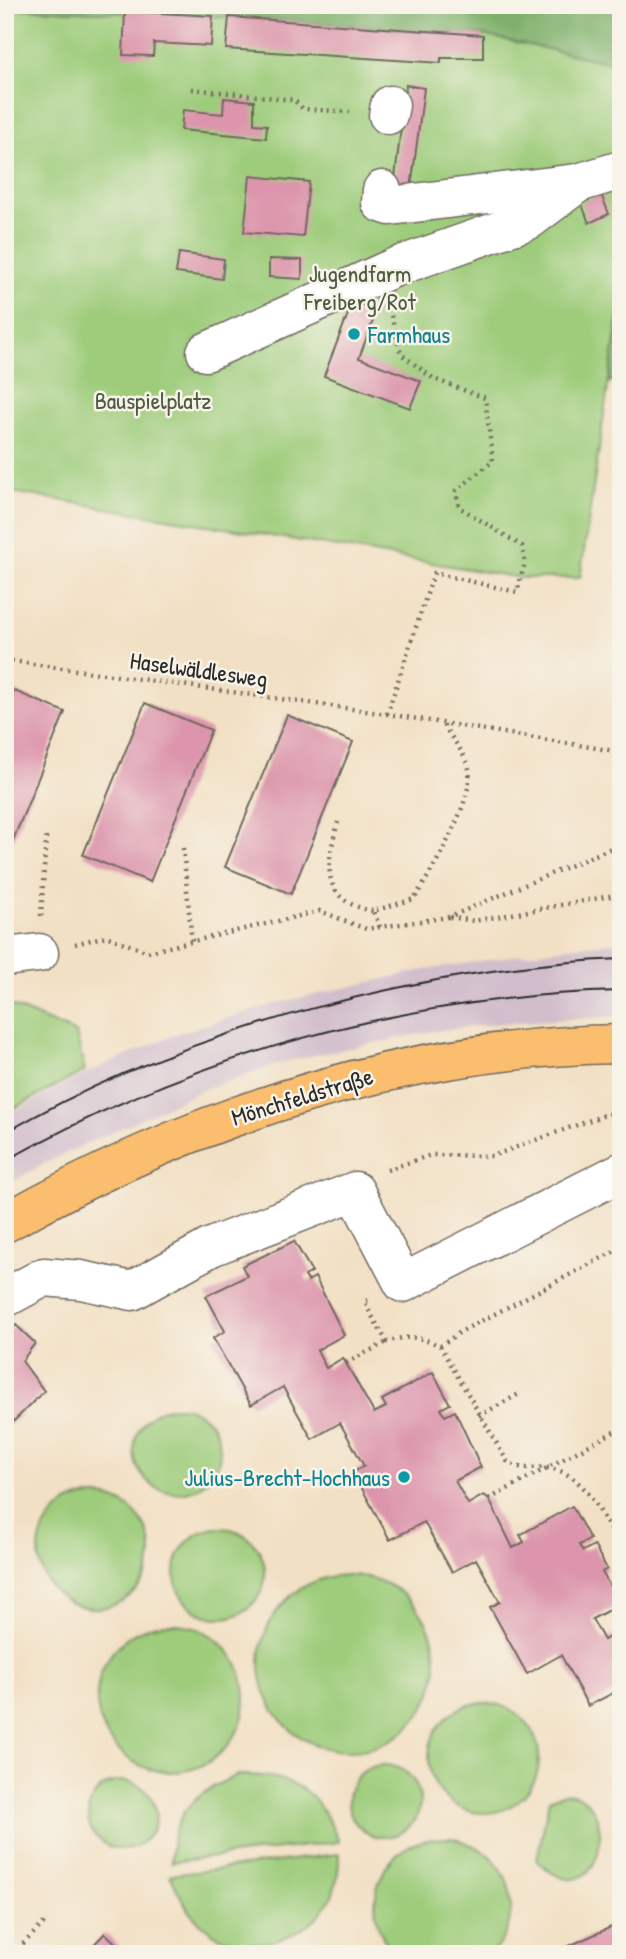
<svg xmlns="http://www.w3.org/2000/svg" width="626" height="1959" font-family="'Patrick Hand',sans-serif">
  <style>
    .industrial { fill: #d1bdcc }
    .green { fill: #9dcc7a; stroke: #647c52; stroke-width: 2 }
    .forest { fill: #7eb06a; stroke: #546e4a; stroke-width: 2 }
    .building { fill: #dc95ac }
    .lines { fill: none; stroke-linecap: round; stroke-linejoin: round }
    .minor-casing { stroke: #716a61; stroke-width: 41 }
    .major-casing { stroke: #716a61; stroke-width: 41 }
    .path { stroke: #716a61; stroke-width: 4.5; stroke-dasharray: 2 5; stroke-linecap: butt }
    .minor { stroke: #fff; stroke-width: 38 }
    .major { stroke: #fbbe6e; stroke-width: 38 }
    .tram { stroke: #2b2b2b; stroke-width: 2 }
    .culture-dot { fill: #0f9aa8; stroke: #f7f3e8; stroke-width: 2.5 }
    .labels { text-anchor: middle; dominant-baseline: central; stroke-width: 5; stroke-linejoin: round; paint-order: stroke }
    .park-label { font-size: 24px; fill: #4d5b43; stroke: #f7f3e8 }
    .culture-label { font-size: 24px; fill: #0d838f; stroke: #f7f3e8; text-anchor: start }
    .street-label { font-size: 24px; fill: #2b2b2b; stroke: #f7f3e8 }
  </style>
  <rect width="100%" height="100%" fill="#f7f3e8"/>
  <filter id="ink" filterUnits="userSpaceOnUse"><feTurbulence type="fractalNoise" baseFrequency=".0143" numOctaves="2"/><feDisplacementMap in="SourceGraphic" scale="14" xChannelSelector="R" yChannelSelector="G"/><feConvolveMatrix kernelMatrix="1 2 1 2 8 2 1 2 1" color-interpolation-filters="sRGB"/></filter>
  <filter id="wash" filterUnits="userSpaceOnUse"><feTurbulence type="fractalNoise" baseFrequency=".00686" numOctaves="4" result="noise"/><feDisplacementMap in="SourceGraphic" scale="28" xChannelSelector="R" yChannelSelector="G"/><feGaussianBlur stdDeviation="1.57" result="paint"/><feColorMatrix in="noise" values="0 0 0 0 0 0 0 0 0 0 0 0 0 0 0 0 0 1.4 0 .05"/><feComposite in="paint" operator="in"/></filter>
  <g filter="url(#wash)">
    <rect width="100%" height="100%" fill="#f2e0c4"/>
    <polygon class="industrial" points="621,942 621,1016 502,1023 433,1031 291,1060 202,1090 43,1164 5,1186 5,1116 85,1074 178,1033 278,1003 424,970 569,947"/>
    <g class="green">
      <polygon points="5,8 229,17 483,35 621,65 621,298 580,578 521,578 5,491"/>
      <polygon points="5,1003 76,1033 85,1071 5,1113"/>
      <circle cx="177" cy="1450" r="43"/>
      <circle cx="95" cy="1552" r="56"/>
      <circle cx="220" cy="1573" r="45"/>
      <circle cx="348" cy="1663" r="88"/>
      <circle cx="171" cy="1698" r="74"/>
      <circle cx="484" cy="1758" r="55"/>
      <circle cx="384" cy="1801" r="36"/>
      <path d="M238 1775C296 1775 316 1788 339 1842L171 1862C171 1812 195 1793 238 1775Z"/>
      <circle cx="122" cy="1815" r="34"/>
      <path d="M564 1793C626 1794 602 1927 537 1860L549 1800Z"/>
      <path d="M450 1838C466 1842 482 1847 494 1860 517 1886 517 1928 491 1954H395C366 1924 369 1874 404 1849 418 1839 434 1839 450 1838Z"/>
      <path d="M339 1854C339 1872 337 1891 326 1906 302 1942 242 1957 206 1928 188 1914 180 1896 170 1875Z"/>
    </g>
    <g class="forest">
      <polygon points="5,5 621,5 621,65 483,35 229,17 5,8"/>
      <polygon points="621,305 621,383 609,381"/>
    </g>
    <g id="blocks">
      <g class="building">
        <polygon points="125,11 213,16 211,46 154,43 153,56 123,55"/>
        <polygon points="229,17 483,35 483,58 441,58 441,63 226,49"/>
        <polygon points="406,85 424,88 411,189 394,186"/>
        <polygon points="224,98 254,101 254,124 267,125 266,138 181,130 183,110 223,114"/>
        <polygon points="250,176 309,182 303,237 244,232"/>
        <polygon points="601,194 609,214 589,223 581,202"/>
        <polygon points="179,253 224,259 222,279 176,273"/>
        <polygon points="269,259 302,260 302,279 269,277"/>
        <polygon points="353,301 377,310 359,358 421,381 410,408 324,376"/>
        <polygon points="5,687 65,712 5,860"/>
        <polygon points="145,703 211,730 150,882 83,855"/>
        <polygon points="287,715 353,742 291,894 225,867"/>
        <polygon points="294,1241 312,1272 305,1276 308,1281 315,1277 344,1335 317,1350 326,1368 343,1358 374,1413 386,1407 382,1400 433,1372 450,1404 441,1409 445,1416 455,1411 481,1467 455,1481 468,1504 484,1495 489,1499 513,1548 524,1542 520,1535 572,1506 590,1539 579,1545 583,1551 594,1545 607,1569 602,1572 620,1604 592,1619 604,1640 621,1630 621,1703 615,1692 588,1706 561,1655 527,1674 490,1607 500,1602 476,1559 452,1572 424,1522 390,1540 353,1472 364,1466 340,1423 312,1439 283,1387 251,1405 213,1338 225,1331 206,1296 247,1276 242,1266"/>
        <polygon points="16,1325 35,1343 22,1361 44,1391 5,1430 5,1335"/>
        <polygon points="618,1924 621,1954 551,1954"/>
        <polygon points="105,1933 127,1954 85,1954"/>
      </g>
    </g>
  </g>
  <g filter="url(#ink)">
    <use href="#blocks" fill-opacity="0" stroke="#716a61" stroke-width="2"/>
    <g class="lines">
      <g class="minor-casing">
        <g id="minor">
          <polyline points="388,115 390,105"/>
          <polyline points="382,190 381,203 390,206 577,183"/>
          <polyline points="206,352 393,268 529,220 578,183 621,170"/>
          <polyline points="5,957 39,953"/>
          <polyline points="5,1298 44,1277 81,1280 132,1291 211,1247 355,1191 403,1283 621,1172"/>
        </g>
      </g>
      <g class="major-casing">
        <path id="major" d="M5 1223C195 1116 401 1047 621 1044"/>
      </g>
      <g class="path">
        <polyline points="192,89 294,100 303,109 350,112"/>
        <polyline points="5,660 387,714 621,752"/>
        <polyline points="387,714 434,573 517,592 525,563 522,546 459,507 456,491 493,461 485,398 434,379 401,354 390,311"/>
        <path d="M338 822C326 865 319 901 373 911"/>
        <polyline points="183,848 192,942"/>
        <polyline points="41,916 46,837"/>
        <polyline points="450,917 474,921 621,894"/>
        <path d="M380 927 373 911 414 899C431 873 478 795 468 765 463 751 450 736 442 723"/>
        <polyline points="75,944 106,936 148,952 320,911 366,929 449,917 621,844"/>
        <polyline points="387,1170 431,1155 492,1156 621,1109"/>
        <path d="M368 1300 364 1302 387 1342C408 1335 420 1336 440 1346L507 1461C523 1472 531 1466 548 1468 587 1473 603 1519 621 1550"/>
        <polyline points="440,1346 460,1332 621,1248"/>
        <polyline points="346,1363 387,1342"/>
        <polyline points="479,1416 519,1394"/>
        <polyline points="489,1499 621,1428"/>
        <polyline points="13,1954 47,1920"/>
      </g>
      <use href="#minor" class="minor"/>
      <use href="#major" class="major"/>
      <g class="tram">
        <path d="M5 1133C178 1032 421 967 621 959"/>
        <path d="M5 1161C195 1055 403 996 621 991"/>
      </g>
    </g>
  </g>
  <g class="culture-dot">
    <circle cx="354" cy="334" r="7"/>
    <circle cx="404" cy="1477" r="7"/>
  </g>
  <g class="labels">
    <g class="park-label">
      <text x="360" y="273">Jugendfarm<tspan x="360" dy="28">Freiberg/Rot</tspan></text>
      <text x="153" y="400">Bauspielplatz</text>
    </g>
    <g class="culture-label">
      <text x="368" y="334">Farmhaus</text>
      <text x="390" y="1477" text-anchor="end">Julius-Brecht-Hochhaus</text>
    </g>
    <g class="street-label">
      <text transform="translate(199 669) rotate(8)">Haselwäldlesweg</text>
      <text transform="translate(302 1096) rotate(-17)">Mönchfeldstraße</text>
    </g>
  </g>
  <rect width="626" height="1959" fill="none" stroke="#f7f3e8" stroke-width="28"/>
</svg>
